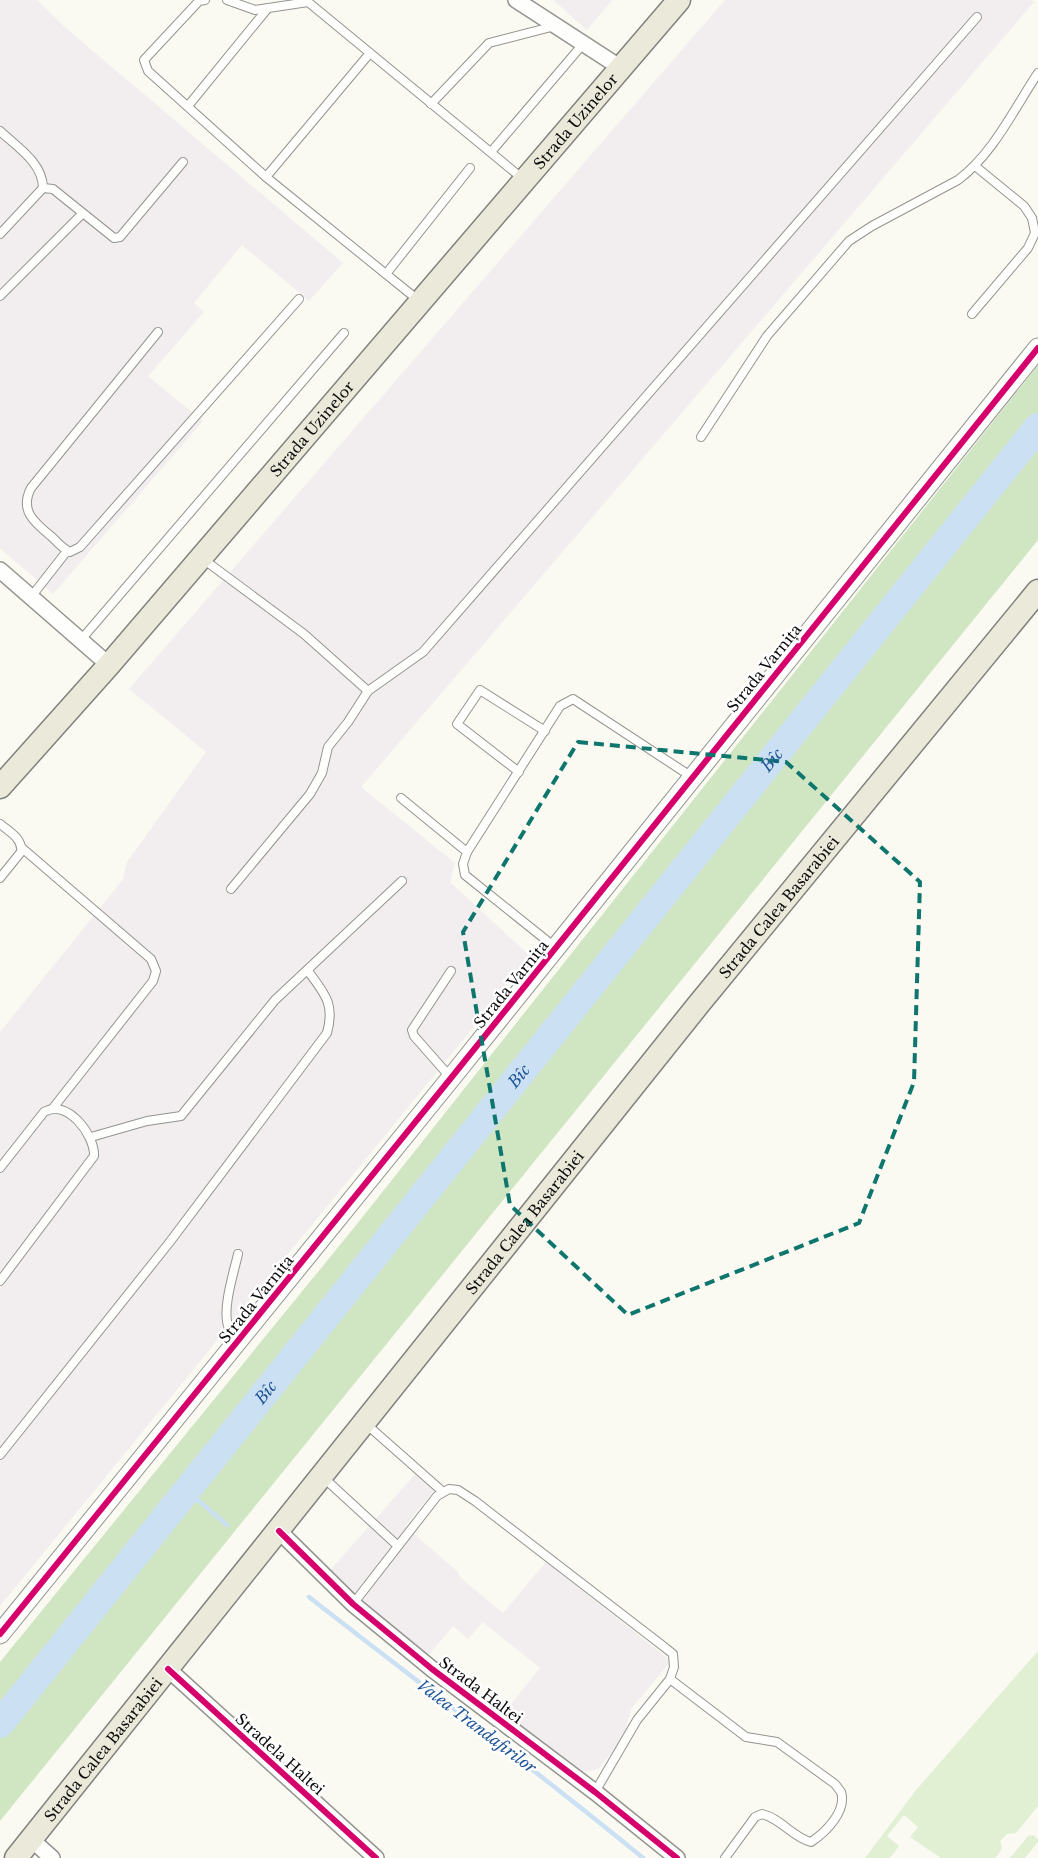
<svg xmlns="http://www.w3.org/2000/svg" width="1038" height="1858" font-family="'Libre Baskerville',serif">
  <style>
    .industrial { fill: #f2edee }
    .green { fill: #e1efd3 }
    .forest { fill: #d0e6c2 }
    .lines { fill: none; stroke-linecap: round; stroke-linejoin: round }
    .stream { stroke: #cbe0f2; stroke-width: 4.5 }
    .river { stroke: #cbe0f2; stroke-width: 28 }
    .service-casing { stroke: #949490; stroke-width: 10 }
    .minor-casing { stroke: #949490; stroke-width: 18 }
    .tertiary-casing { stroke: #949490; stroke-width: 21 }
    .primary-casing { stroke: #81817d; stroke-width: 25 }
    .service { stroke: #fefefd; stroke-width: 8 }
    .minor { stroke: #fefefd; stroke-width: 15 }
    .tertiary { stroke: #fefefd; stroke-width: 19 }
    .primary { stroke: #ebe9da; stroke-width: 22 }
    .cycleway-casing { stroke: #fff; stroke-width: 9 }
    .cycleway { stroke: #d6006c; stroke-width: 6 }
    .marked { fill: none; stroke: #0f766e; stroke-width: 4; stroke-dasharray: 10 6; stroke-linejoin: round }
    .labels { text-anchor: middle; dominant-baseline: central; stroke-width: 5; stroke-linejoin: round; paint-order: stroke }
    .street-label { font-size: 15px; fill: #0d0d0d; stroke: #fff }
    .water-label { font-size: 16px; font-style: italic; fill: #1f5496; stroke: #fff }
  </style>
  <rect width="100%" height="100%" fill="#fafaf2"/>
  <g class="industrial">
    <polygon points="0,0 37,0 67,29 343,263 309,301 242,245 194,303 204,312 148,376 203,421 53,594 0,548"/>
    <polygon points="553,0 612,0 587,30"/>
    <polygon points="725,0 1031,0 1034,2 361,787 455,863 450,882 531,957 0,1606 0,1032 116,888 123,879 127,862 206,752 129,689"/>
    <polygon points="417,1472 436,1488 405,1526 457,1571 461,1578 503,1613 546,1562 671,1661 631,1709 623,1739 598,1769 582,1772 559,1758 503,1714 540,1668 483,1622 468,1639 453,1626 428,1656 327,1574"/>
  </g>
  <g class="green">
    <path d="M1038 1651V1806L1016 1833 1007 1834 1000 1841C1004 1848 1000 1853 995 1858H941L910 1837 918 1827 904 1815 887 1836 899 1846 890 1858H865L916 1790Z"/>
    <polygon points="1033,1835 1038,1839 1038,1842 1025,1858 1010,1858 1028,1836"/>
  </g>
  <polygon class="forest" points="1038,365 1038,540 0,1821 0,1662 357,1224"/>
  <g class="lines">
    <g class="stream">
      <polyline points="186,1490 227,1525"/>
      <path d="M309 1597C420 1684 534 1768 643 1858"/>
    </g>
    <path class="river" id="s1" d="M0 1724 1038 427"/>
    <g class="service-casing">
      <g id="service">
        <polyline points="205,0 199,1 144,60 148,71 266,177 418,300"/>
        <polyline points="227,0 255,10 308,2 523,179"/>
        <polyline points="431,104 489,43 555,26"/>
        <polyline points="188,106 268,8"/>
        <path d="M0 131C17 147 43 163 43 188"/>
        <polyline points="491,152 583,44"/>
        <polyline points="266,177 370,53"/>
        <polyline points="0,234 43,188 53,189 114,238 120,237 183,162"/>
        <polyline points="386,274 470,168"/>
        <polyline points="0,296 82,214"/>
        <polyline points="972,314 1028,248 1035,233 1032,218 1024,206 975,166"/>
        <path d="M158 332 31 488C19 511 35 523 52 537 57 542 63 549 70 552L80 547 299 299"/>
        <path d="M701 437 767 336 849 241 872 226 958 180C993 154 1014 109 1038 73"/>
        <polyline points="203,559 304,634 368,691 423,652 977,17"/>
        <polyline points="31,597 67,551"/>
        <polyline points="80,641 344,333"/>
        <polyline points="519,772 457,724 480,690 545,731"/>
        <polyline points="401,798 467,852"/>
        <path d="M0 824C9 831 23 839 21 852L0 878"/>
        <polyline points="22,848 151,959 156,971 153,981 53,1108"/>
        <polyline points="231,889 310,794 322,773 328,747 348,722 368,691"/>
        <polyline points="556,948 465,875 463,864 467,852 560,706 573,699 692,777"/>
        <polyline points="451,1078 414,1036 412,1030 451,971"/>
        <polyline points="91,1137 147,1121 181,1116 275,1000 402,881"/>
        <path d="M0 1168 44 1112C67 1098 95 1135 94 1156L0 1281"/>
        <path d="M238 1341C235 1337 231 1333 229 1328 221 1311 234 1272 238 1254"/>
        <polyline points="365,1423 442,1491"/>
        <path d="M0 1455 169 1243 327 1033C335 1004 325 994 308 971"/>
        <polyline points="324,1478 398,1546"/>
        <polyline points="353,1604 437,1496 449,1489 458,1490 475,1501 663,1646 673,1654 674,1667 670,1679 637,1720 595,1792"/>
        <path d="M670 1679 746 1737 777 1742 835 1784 841 1792C847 1811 826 1832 811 1842 792 1837 782 1819 762 1814L755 1817 725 1858"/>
      </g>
    </g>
    <g class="minor-casing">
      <g id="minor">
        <polyline points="516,0 621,68"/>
        <polyline points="0,570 109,665"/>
        <polyline points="279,1531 353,1604 432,1669 595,1792 677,1858"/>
        <polyline points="168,1669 376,1858"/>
        <polyline points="31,1839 52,1858"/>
      </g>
    </g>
    <g class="tertiary-casing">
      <polyline id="tertiary" points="0,1634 451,1078 1038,348"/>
    </g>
    <g class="primary-casing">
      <g id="primary">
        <path id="s2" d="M0 787 109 665 679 0"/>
        <path id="s3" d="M16 1858 698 1005 1038 591"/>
      </g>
    </g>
    <use href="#service" class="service"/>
    <use href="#minor" class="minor"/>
    <use href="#tertiary" class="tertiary"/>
    <use href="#primary" class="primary"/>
    <g class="cycleway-casing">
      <g id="cycleway">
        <polyline points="279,1531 353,1604 432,1669 595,1792 677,1858"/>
        <polyline points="0,1634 451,1078 1038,348"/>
        <polyline points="168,1669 376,1858"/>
      </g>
    </g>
    <use href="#cycleway" class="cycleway"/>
  </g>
  <path class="marked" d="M578 742 786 762 920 882 914 1082 859 1223 628 1315 510 1205 463 932Z"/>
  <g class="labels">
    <g class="street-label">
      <text stroke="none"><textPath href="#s2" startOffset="880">Strada Uzinelor</textPath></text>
      <text stroke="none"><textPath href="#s2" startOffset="475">Strada Uzinelor</textPath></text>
      <text transform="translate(764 668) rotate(-51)">Strada Varnița</text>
      <text stroke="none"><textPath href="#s3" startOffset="1219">Strada Calea Basarabiei</textPath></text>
      <text transform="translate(511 984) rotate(-51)">Strada Varnița</text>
      <text stroke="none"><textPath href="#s3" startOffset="814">Strada Calea Basarabiei</textPath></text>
      <text transform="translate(256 1299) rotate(-51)">Strada Varnița</text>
      <text transform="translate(481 1690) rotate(37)">Strada Haltei</text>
      <text stroke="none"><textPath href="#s3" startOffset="139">Strada Calea Basarabiei</textPath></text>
      <text transform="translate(280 1754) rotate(42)">Stradela Haltei</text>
    </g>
    <g class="water-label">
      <text stroke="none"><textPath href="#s1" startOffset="1235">Bîc</textPath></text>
      <text stroke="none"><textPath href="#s1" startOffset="830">Bîc</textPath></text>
      <text stroke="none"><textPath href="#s1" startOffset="425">Bîc</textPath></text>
      <text transform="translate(477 1726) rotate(37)">Valea Trandafirilor</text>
    </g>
  </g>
</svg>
